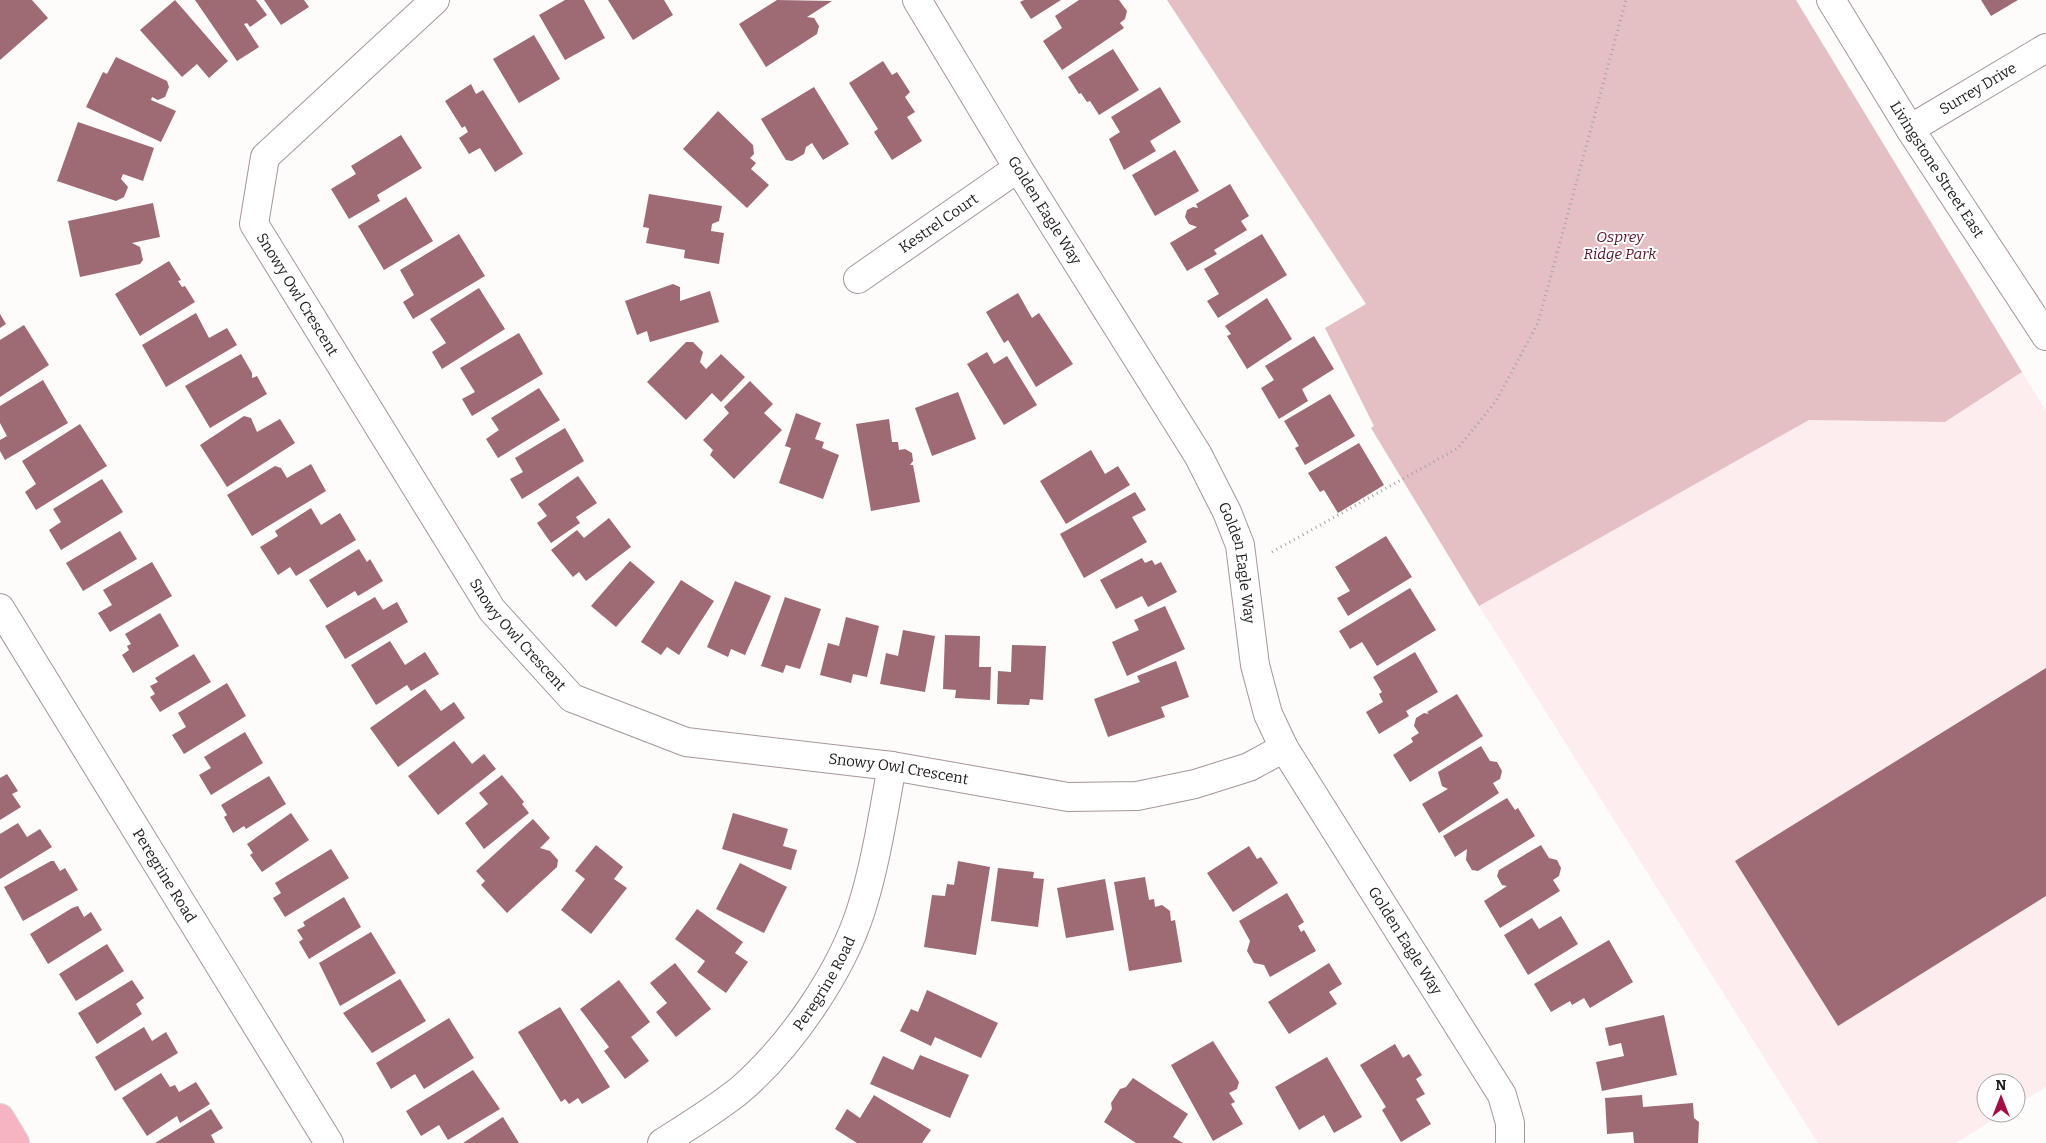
<svg xmlns="http://www.w3.org/2000/svg" width="2046" height="1143" font-family="Bitter,serif">
  <style>
    .built { fill: #fdedef }
    .green { fill: #e4bfc4 }
    .building { fill: #9e6a73 }
    .lines { fill: none; stroke-linecap: round; stroke-linejoin: round }
    .minor-casing { stroke: #a69698; stroke-width: 30 }
    .major-casing { stroke: #d7d6d6; stroke-width: 30 }
    .path { stroke: #a8a3a3; stroke-width: 3; stroke-dasharray: 1 4; stroke-linecap: butt }
    .minor { stroke: #fff; stroke-width: 28 }
    .major { stroke: #f6b4c2; stroke-width: 28 }
    .labels { text-anchor: middle; dominant-baseline: central; stroke-width: 4; stroke-linejoin: round; paint-order: stroke }
    .street-label { font-size: 15px; fill: #201a1a; stroke: #fff }
    .park-label { font-size: 15px; font-style: italic; fill: #551326; stroke: #fff }
  </style>
  <rect width="100%" height="100%" fill="#fefbfb"/>
  <polygon class="built" points="2022,372 2046,411 2046,1087 2016,1105 2016,1083 1986,1083 1986,1113 2004,1113 1956,1143 1818,1143 1479,606 1809,420 1945,422"/>
  <polygon class="green" points="1167,0 1796,0 2022,372 1945,422 1809,420 1479,606 1371,428 1374,426 1325,328 1366,304"/>
  <g class="building">
    <polygon points="0,0 32,0 48,18 0,60"/>
    <polygon points="175,0 228,61 209,78 197,64 182,77 140,30"/>
    <polygon points="195,0 256,0 267,15 250,27 247,23 244,24 259,47 237,61"/>
    <polygon points="264,0 304,0 309,7 281,25"/>
    <polygon points="565,0 584,0 605,38 565,60 539,15"/>
    <polygon points="608,0 664,0 673,15 633,40"/>
    <polygon points="777,0 832,1 807,17 814,18 819,26 817,34 766,67 739,24"/>
    <polygon points="1024,0 1061,0 1031,19 1020,2"/>
    <polygon points="1079,0 1119,0 1127,11 1125,19 1120,23 1124,28 1062,70 1043,41 1062,28 1055,16"/>
    <polygon points="1981,0 2018,0 1991,16"/>
    <polygon points="534,35 560,79 519,103 493,59"/>
    <polygon points="1113,49 1139,90 1099,115 1090,101 1087,102 1081,93 1079,94 1068,77"/>
    <polygon points="116,57 167,81 169,87 165,97 158,100 152,97 151,100 176,111 161,142 86,107 103,72 107,74"/>
    <polygon points="883,61 892,75 897,72 910,92 905,97 915,112 907,117 922,141 892,160 874,132 878,129 849,83"/>
    <polygon points="471,84 476,94 483,90 523,154 495,172 480,148 469,154 459,138 468,132 465,126 462,128 445,101"/>
    <polygon points="814,87 849,144 823,160 812,143 806,147 804,154 792,161 786,160 761,119"/>
    <polygon points="1160,87 1181,122 1150,141 1156,151 1124,170 1109,139 1120,132 1111,117"/>
    <polygon points="718,111 753,145 754,154 750,158 756,163 751,169 769,185 747,208 683,149"/>
    <polygon points="78,122 154,148 143,181 123,174 121,179 128,187 124,197 116,201 57,181"/>
    <polygon points="401,135 422,168 377,195 380,201 349,219 331,189 356,174 351,166"/>
    <polygon points="1175,150 1199,191 1155,216 1132,175"/>
    <polygon points="1230,184 1249,216 1241,221 1247,230 1214,250 1217,254 1187,271 1170,243 1197,227 1189,224 1185,217 1187,210 1193,207 1198,208 1196,204"/>
    <polygon points="649,194 722,206 719,221 712,224 711,231 724,233 719,264 684,258 685,250 646,243 649,228 643,227"/>
    <polygon points="406,197 433,241 384,270 358,226"/>
    <polygon points="153,203 160,237 132,243 140,247 143,260 140,264 80,277 68,221"/>
    <polygon points="459,234 485,276 413,319 403,302 414,295 400,270"/>
    <polygon points="1262,234 1287,275 1218,318 1207,301 1219,294 1204,269"/>
    <polygon points="169,261 181,280 178,281 182,287 185,286 195,302 140,336 115,294"/>
    <polygon points="673,284 680,287 680,301 710,291 719,322 650,342 647,331 637,335 625,301"/>
    <polygon points="479,288 505,329 442,369 432,352 446,343 430,319"/>
    <polygon points="1018,293 1032,318 1039,313 1073,364 1036,387 1008,340 1004,343 986,312"/>
    <polygon points="1267,298 1292,339 1247,369 1227,336 1231,334 1225,326"/>
    <polygon points="196,313 209,338 227,328 237,345 166,387 142,345"/>
    <polygon points="0,314 6,324 0,328"/>
    <polygon points="24,325 49,365 0,397 0,340"/>
    <polygon points="519,333 543,374 472,416 462,399 475,392 460,368"/>
    <polygon points="1314,336 1334,369 1302,389 1308,401 1279,419 1261,388 1274,380 1265,366"/>
    <polygon points="686,342 693,342 703,352 700,362 706,369 721,354 745,377 721,402 712,393 686,420 647,382"/>
    <polygon points="987,352 994,364 1007,356 1037,405 1004,425 967,364"/>
    <polygon points="241,354 252,373 252,378 257,376 267,394 210,428 185,386"/>
    <polygon points="43,380 68,423 5,460 0,451 0,440 7,436 0,423 0,406"/>
    <polygon points="750,381 773,404 764,413 782,430 734,479 710,455 713,450 703,440 729,413 724,407"/>
    <polygon points="539,388 560,420 498,458 486,439 499,430 491,418"/>
    <polygon points="958,392 976,439 932,456 915,408"/>
    <polygon points="1330,394 1355,436 1305,465 1295,448 1299,446 1284,421"/>
    <polygon points="796,413 821,423 815,439 824,442 822,448 839,455 823,499 779,483 791,448 785,446"/>
    <polygon points="244,416 251,418 257,432 280,419 295,443 227,487 200,445"/>
    <polygon points="889,419 892,442 898,442 899,450 905,449 912,453 913,461 910,465 913,465 920,502 871,511 856,424"/>
    <polygon points="80,424 107,466 36,510 25,492 36,484 22,461"/>
    <polygon points="565,428 584,461 522,499 510,479 523,472 515,458"/>
    <polygon points="1359,443 1384,485 1338,513 1324,490 1320,492 1308,473"/>
    <polygon points="1091,450 1105,474 1118,466 1130,485 1066,524 1040,481"/>
    <polygon points="311,464 326,491 252,536 227,495 275,466 281,468 287,478"/>
    <polygon points="578,476 597,503 576,517 580,523 551,543 537,523 547,516 538,504"/>
    <polygon points="102,479 123,512 61,550 49,530 61,522 53,509"/>
    <polygon points="1135,492 1146,510 1132,517 1147,542 1084,578 1060,534"/>
    <polygon points="311,508 321,525 340,513 356,540 296,576 290,567 278,575 260,547 278,536 275,531"/>
    <polygon points="609,518 631,547 586,581 579,572 573,577 551,550 577,530 584,538"/>
    <polygon points="120,531 137,559 83,591 66,563"/>
    <polygon points="1386,536 1412,577 1348,616 1337,598 1350,591 1335,567"/>
    <polygon points="359,549 367,562 370,559 383,581 358,596 355,591 327,608 309,580"/>
    <polygon points="1142,558 1145,563 1152,560 1155,565 1161,562 1177,592 1148,607 1142,596 1116,609 1100,580"/>
    <polygon points="630,561 655,582 616,627 591,606"/>
    <polygon points="152,562 172,596 110,632 98,613 112,605 103,590"/>
    <polygon points="681,580 714,601 679,655 667,647 661,655 641,642"/>
    <polygon points="735,581 771,596 745,655 731,649 728,657 707,647"/>
    <polygon points="1410,588 1436,630 1377,666 1362,642 1350,649 1339,631"/>
    <polygon points="375,597 383,610 397,602 408,622 345,659 325,626"/>
    <polygon points="785,597 821,609 800,669 786,665 783,673 761,666"/>
    <polygon points="1165,606 1185,649 1127,676 1112,642 1139,630 1134,620"/>
    <polygon points="160,613 179,646 133,673 122,655 129,650 127,646 131,644 125,634"/>
    <polygon points="846,617 879,626 867,677 853,674 851,683 820,675 828,643 839,646"/>
    <polygon points="903,630 935,636 925,692 880,684 886,653 898,656"/>
    <polygon points="945,635 980,636 979,667 991,667 990,700 955,698 956,690 943,689"/>
    <polygon points="390,641 405,665 425,652 439,674 411,691 407,685 376,705 351,665"/>
    <polygon points="1012,645 1046,646 1043,700 1030,699 1029,705 997,704 998,671 1011,672"/>
    <polygon points="1415,652 1438,692 1406,711 1409,716 1379,734 1366,712 1383,702 1379,694 1382,692 1373,677"/>
    <polygon points="194,654 211,682 160,712 150,697 155,694 150,686 158,682 155,678"/>
    <polygon points="1176,661 1189,697 1161,707 1165,717 1108,737 1094,699 1140,682 1137,676"/>
    <polygon points="2046,668 2046,896 1838,1026 1735,861"/>
    <polygon points="227,683 246,716 184,754 172,735 186,727 178,713"/>
    <polygon points="425,689 441,711 454,702 465,718 398,767 370,728"/>
    <polygon points="1457,694 1483,736 1410,782 1393,755 1413,742 1411,738 1419,733 1414,726 1416,718 1424,713 1429,714 1427,712"/>
    <polygon points="245,732 263,763 211,795 199,775 211,768 204,757"/>
    <polygon points="454,741 472,764 484,754 496,769 438,815 408,776"/>
    <polygon points="1481,746 1490,761 1497,762 1502,771 1500,779 1493,783 1499,793 1439,833 1422,804 1448,789 1442,786 1438,772"/>
    <polygon points="7,774 18,791 12,794 21,807 0,820 0,778"/>
    <polygon points="502,775 524,802 522,804 529,813 484,849 465,823 488,804 479,793"/>
    <polygon points="269,776 286,804 246,829 244,826 233,833 224,817 227,815 221,805"/>
    <polygon points="1507,798 1515,810 1518,808 1535,836 1478,871 1472,870 1466,860 1467,849 1455,857 1443,836"/>
    <polygon points="291,813 309,840 262,872 250,855 253,853 247,844"/>
    <polygon points="733,813 788,829 783,846 797,850 791,870 722,849"/>
    <polygon points="533,819 550,838 540,848 550,851 558,860 557,867 507,913 481,885 485,881 476,871"/>
    <polygon points="18,823 27,837 40,829 52,847 0,879 0,834"/>
    <polygon points="596,845 623,867 614,879 627,888 591,934 561,910 585,879 575,871"/>
    <polygon points="1541,845 1549,858 1557,860 1561,868 1559,876 1553,880 1560,891 1500,928 1484,901 1507,886 1502,885 1497,876 1499,870"/>
    <polygon points="1249,846 1257,859 1261,857 1278,883 1233,912 1207,873"/>
    <polygon points="331,849 349,878 285,917 273,898 281,893 275,883"/>
    <polygon points="51,861 54,861 60,871 65,868 78,890 23,921 4,887"/>
    <polygon points="958,861 990,867 976,955 924,947 932,895 945,896 947,884 954,885"/>
    <polygon points="740,863 787,887 764,933 716,909"/>
    <polygon points="998,868 1034,872 1033,878 1044,879 1038,927 991,921"/>
    <polygon points="1145,877 1149,900 1154,899 1155,907 1162,905 1170,911 1171,921 1175,920 1182,962 1129,971 1114,882"/>
    <polygon points="1105,879 1114,930 1066,938 1057,888"/>
    <polygon points="1287,893 1304,922 1298,926 1301,932 1304,930 1316,951 1270,977 1264,965 1254,963 1247,951 1250,941 1239,921"/>
    <polygon points="344,897 361,927 309,959 299,942 303,939 297,930 305,926 303,922"/>
    <polygon points="78,906 84,917 91,912 102,930 48,964 30,934 72,908"/>
    <polygon points="697,909 743,942 735,953 748,962 726,993 697,972 705,961 675,939"/>
    <polygon points="1561,916 1578,944 1528,975 1504,935 1532,918 1539,929"/>
    <polygon points="371,932 396,973 340,1006 319,963"/>
    <polygon points="1609,940 1633,982 1590,1008 1584,998 1572,1005 1570,1001 1551,1012 1534,984"/>
    <polygon points="107,944 124,971 76,1001 59,974"/>
    <polygon points="675,963 711,1009 676,1037 656,1012 667,1003 650,983"/>
    <polygon points="1329,963 1342,984 1329,992 1337,1004 1289,1034 1268,1002"/>
    <polygon points="400,979 426,1021 372,1053 343,1013"/>
    <polygon points="132,980 144,998 136,1004 142,1014 97,1044 78,1013"/>
    <polygon points="619,980 650,1022 631,1037 649,1061 625,1079 604,1051 609,1047 580,1009"/>
    <polygon points="927,990 998,1023 981,1058 935,1037 931,1046 900,1031 911,1009 918,1012"/>
    <polygon points="560,1007 610,1087 582,1104 578,1098 569,1104 565,1099 561,1102 518,1032"/>
    <polygon points="1664,1015 1677,1075 1602,1091 1596,1062 1624,1056 1621,1043 1609,1046 1605,1028"/>
    <polygon points="449,1018 474,1058 424,1089 415,1074 391,1089 376,1063"/>
    <polygon points="144,1027 152,1041 166,1032 178,1053 115,1091 95,1057"/>
    <polygon points="1213,1041 1239,1082 1237,1089 1229,1093 1235,1102 1231,1104 1243,1124 1213,1141 1171,1065"/>
    <polygon points="1395,1044 1403,1058 1409,1054 1422,1075 1416,1079 1425,1094 1416,1099 1431,1124 1401,1142 1382,1110 1386,1107 1360,1065"/>
    <polygon points="920,1055 969,1075 950,1118 870,1084 883,1056 913,1070"/>
    <polygon points="1327,1057 1362,1117 1334,1133 1324,1115 1299,1130 1275,1087"/>
    <polygon points="473,1070 500,1109 448,1140 439,1125 421,1136 406,1111"/>
    <polygon points="161,1073 170,1087 175,1085 179,1092 196,1082 210,1104 180,1123 177,1116 147,1136 122,1098"/>
    <polygon points="1133,1078 1188,1114 1173,1137 1183,1143 1136,1143 1104,1122 1112,1109 1111,1103 1120,1089 1126,1087"/>
    <polygon points="874,1095 931,1130 922,1143 857,1143 835,1129 847,1109 860,1118"/>
    <polygon points="1642,1095 1643,1107 1693,1103 1694,1118 1699,1122 1698,1143 1634,1143 1633,1132 1607,1134 1605,1098"/>
    <polygon points="211,1109 223,1128 211,1135 215,1143 155,1143"/>
    <polygon points="503,1117 519,1143 463,1143"/>
  </g>
  <g class="lines">
    <g class="minor-casing">
      <g id="minor">
        <path id="s1" d="M435 0 265 157 254 224 492 610 572 698 686 742 892 766 1068 797 1137 796 1195 784 1249 767 1284 748"/>
        <path id="s2" d="M917 0 1018 168 1198 455 1227 512 1240 545 1255 665 1268 714 1284 748 1502 1095 1510 1123V1143"/>
        <path id="s3" d="M1831 0 1910 129 2046 336"/>
        <path id="s4" d="M1910 129 2046 48"/>
        <path id="s5" d="M858 279 1018 168"/>
        <path id="s6" d="M0 608 329 1143"/>
        <path id="s7" d="M662 1143C689 1126 715 1110 740 1090 790 1047 841 973 861 910 876 863 883 814 892 766"/>
      </g>
    </g>
    <g class="major-casing">
      <polyline id="major" points="0,1118 15,1143"/>
    </g>
    <polyline class="path" points="1272,552 1458,448 1496,401 1538,323 1626,0"/>
    <use href="#minor" class="minor"/>
    <use href="#major" class="major"/>
  </g>
  <g class="labels">
    <g class="street-label">
      <text stroke="none"><textPath href="#s4" startOffset="79">Surrey Drive</textPath></text>
      <text stroke="none"><textPath href="#s3" startOffset="200">Livingstone Street East</textPath></text>
      <text stroke="none"><textPath href="#s2" startOffset="246">Golden Eagle Way</textPath></text>
      <text stroke="none"><textPath href="#s5" startOffset="98">Kestrel Court</textPath></text>
      <text stroke="none"><textPath href="#s1" startOffset="382">Snowy Owl Crescent</textPath></text>
      <text stroke="none"><textPath href="#s2" startOffset="651">Golden Eagle Way</textPath></text>
      <text stroke="none"><textPath href="#s1" startOffset="788">Snowy Owl Crescent</textPath></text>
      <text stroke="none"><textPath href="#s1" startOffset="1208">Snowy Owl Crescent</textPath></text>
      <text stroke="none"><textPath href="#s6" startOffset="314">Peregrine Road</textPath></text>
      <text stroke="none"><textPath href="#s2" startOffset="1071">Golden Eagle Way</textPath></text>
      <text stroke="none"><textPath href="#s7" startOffset="231">Peregrine Road</textPath></text>
    </g>
    <g class="park-label">
      <text x="1620" y="237">Osprey<tspan x="1620" dy="17">Ridge Park</tspan></text>
    </g>
  </g>
  <g transform="translate(2001 1098)"><circle r="24" fill="#ffffff" stroke="#a6a3a3"/>
  <path d="M0-4L9 19L0 12L-9 19Z" fill="#a50d46"/>
  <text y="-8" font-size="14" font-weight="bold" text-anchor="middle" fill="#201a1a">N</text>
  </g>
</svg>
